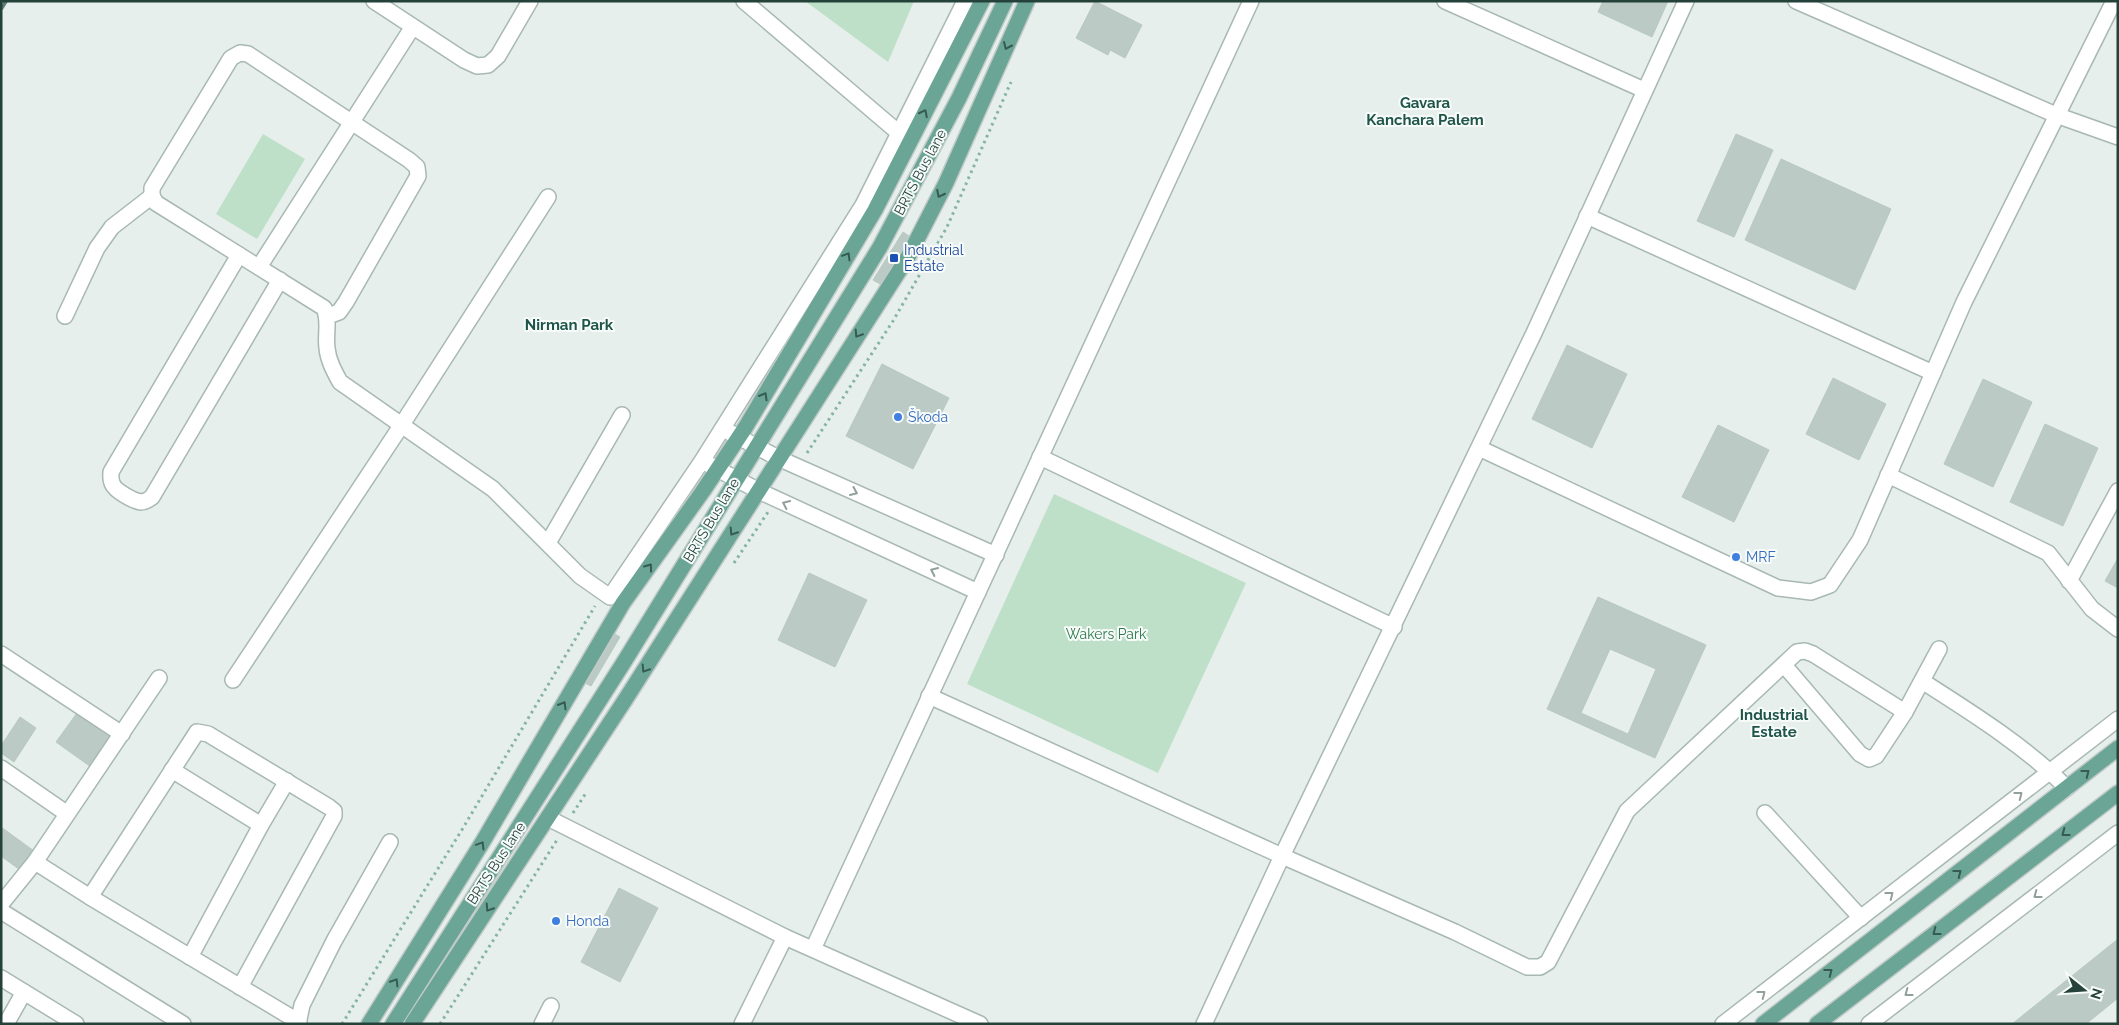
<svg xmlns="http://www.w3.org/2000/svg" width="2119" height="1025" font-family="Raleway,sans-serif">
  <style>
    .green { fill: #bfe0c8 }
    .building { fill: #bbcac4; stroke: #b8c9c2; fill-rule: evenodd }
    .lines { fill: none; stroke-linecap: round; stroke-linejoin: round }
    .minor-casing { stroke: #a8b8b2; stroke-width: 18 }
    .major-casing { stroke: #c2cac8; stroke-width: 18 }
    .path { stroke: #86b3a5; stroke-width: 3; stroke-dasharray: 2.5 4; stroke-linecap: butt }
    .minor { stroke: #fff; stroke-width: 15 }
    .major { stroke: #6aa596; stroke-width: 15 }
    .rail { stroke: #5f7d75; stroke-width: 4; stroke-dasharray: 10 5; stroke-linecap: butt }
    .oneway { stroke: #365b51 }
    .oneway2 { stroke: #92a09c }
    .transit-dot { fill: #1a4fb4; stroke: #f7fbf9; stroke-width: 2 }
    .shop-dot { fill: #3f7fe0; stroke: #f7fbf9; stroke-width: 2 }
    .labels { text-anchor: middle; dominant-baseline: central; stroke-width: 4; stroke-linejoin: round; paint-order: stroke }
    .street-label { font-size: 14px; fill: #24423a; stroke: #f7fbf9 }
    .transit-label { font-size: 14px; fill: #164399; stroke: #f7fbf9; text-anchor: start }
    .shop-label { font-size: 14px; fill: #366cbe; stroke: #f7fbf9; text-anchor: start }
    .park-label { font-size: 14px; fill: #2d7a4b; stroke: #f7fbf9 }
    .neighbourhood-label { font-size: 15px; font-weight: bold; fill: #1f5548; stroke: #f7fbf9 }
  </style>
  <rect width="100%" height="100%" fill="#e6efeb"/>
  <g class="green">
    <polygon points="805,1 914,1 888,62"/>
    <polygon points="263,134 305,159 257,239 216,214"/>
    <polygon points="1054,494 1246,583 1158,773 967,684"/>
  </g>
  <g class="building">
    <polygon points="1095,1 1142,25 1125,58 1110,50 1108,55 1076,38"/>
    <polygon points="1603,1 1668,1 1652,37 1598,12"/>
    <polygon points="1736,134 1773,150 1734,237 1697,221"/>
    <polygon points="1781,159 1891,209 1855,290 1745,240"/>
    <polygon points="903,232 912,238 882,285 873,280"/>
    <polygon points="1567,345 1627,374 1592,448 1532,419"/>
    <polygon points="882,364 949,398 913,469 846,436"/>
    <polygon points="1833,378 1886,404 1859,460 1806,434"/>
    <polygon points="1983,379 2032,402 1993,487 1944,464"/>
    <polygon points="2045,424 2098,448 2063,526 2010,502"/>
    <polygon points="1718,425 1769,450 1734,522 1682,497"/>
    <polygon points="2118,558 2118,588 2105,581"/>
    <polygon points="809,573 867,600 835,667 778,640"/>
    <path d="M1598 597 1706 645 1655 758 1547 709ZM1610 649 1656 669 1628 734 1581 713Z"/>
    <polygon points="611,632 620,637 591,686 581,681"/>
    <polygon points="77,713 112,739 91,767 56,742"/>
    <polygon points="20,717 36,728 14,762 1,753 1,746"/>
    <polygon points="1,827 34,851 20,870 1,856"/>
    <polygon points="619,888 658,908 620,982 581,962"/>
    <polygon points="2118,939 2118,998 2086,1024 2012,1024"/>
  </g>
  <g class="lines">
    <g class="minor-casing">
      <g id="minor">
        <polyline points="374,1 464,60 477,66 488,65 498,56 530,1"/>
        <polyline points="744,1 906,139"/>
        <polyline points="1445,1 1644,90"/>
        <polyline points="1796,1 2056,115 2118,137"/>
        <polyline points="1587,216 1933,373"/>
        <path d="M239 255 111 472C111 477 110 480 113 485 116 491 133 501 141 502 145 502 148 500 152 497L280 280"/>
        <polyline points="259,267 412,28"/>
        <polyline points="65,316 97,248 112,227 152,196"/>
        <path d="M328 316 339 312 346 302 418 176 417 167 409 160 248 54 240 53 231 58 152 188V196L156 203 324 308C330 321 325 334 327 348 328 360 334 371 340 382L493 489 580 576 610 597 702 461 863 205 965 1"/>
        <polyline points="729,432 778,458 996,555"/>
        <polyline points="1479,448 1778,588 1811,592 1830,585 1860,540 1964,302 2114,1"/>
        <polyline points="1040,457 1394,627"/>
        <polyline points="706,463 759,491 978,592"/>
        <polyline points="1888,475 2048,553 2092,609 2118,629"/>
        <polyline points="548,543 622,415"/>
        <polyline points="2069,581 2118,491"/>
        <polyline points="1,654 122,734"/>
        <polyline points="1784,665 1860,754 1869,759 1876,756 1905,712 1939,649"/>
        <polyline points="233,680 401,426 548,197"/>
        <path d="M1922 681C1972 713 2025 746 2067 788"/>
        <polyline points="929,696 1282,856 1534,333 1686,1"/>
        <polyline points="1,768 66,813"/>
        <polyline points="172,770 261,825"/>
        <polyline points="1765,813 1861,918"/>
        <polyline points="548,818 785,937 980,1024"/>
        <polyline points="35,862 90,897 299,1022"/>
        <polyline points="90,897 197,732 208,734 329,807 334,811 334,816 240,987"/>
        <polyline points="1,904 35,862 159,678"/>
        <polyline points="1,911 183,1024"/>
        <polyline points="813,949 1251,1"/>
        <polyline points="190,957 261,825 287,781"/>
        <polyline points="1,978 76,1024"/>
        <polyline points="6,1024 24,992"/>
        <polyline points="298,1024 302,1005 334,941 390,842"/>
        <polyline points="542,1024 551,1006"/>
        <polyline points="742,1024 785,937"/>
        <polyline points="1204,1024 1282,856 1455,932 1527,967 1540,967 1548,962 1627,811 1797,652 1805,651 1813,654 1905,712"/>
        <polyline points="1723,1024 2118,719"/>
        <polyline points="1869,1024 2118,833"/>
      </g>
    </g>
    <g class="major-casing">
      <g id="major">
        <polyline points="369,1024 482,843 623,603 703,491 745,428 875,210 982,1"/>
        <polyline points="393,1024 624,662 880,247 959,98 1005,1"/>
        <polyline points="412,1024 625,700 908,257 946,183 1027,1"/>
        <polyline points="1763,1024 2118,748"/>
        <polyline points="1817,1024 2118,793"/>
      </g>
    </g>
    <g class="path">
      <polyline points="807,453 893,321 947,227 1011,82"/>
      <polyline points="734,563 768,512"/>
      <polyline points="573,813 586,793"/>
      <polyline points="342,1024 463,828 595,606"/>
      <polyline points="440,1024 557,840"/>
    </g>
    <use href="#minor" class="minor"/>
    <use href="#major" class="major"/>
    <polyline class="rail" points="1,9 6,1"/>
  </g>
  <defs><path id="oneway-chevron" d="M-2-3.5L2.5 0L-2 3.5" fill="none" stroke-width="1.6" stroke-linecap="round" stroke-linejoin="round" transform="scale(1.25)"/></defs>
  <g class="oneway">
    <use href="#oneway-chevron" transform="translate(1007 46) rotate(114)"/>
    <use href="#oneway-chevron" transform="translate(924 113) rotate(-63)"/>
    <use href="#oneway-chevron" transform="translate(940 194) rotate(117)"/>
    <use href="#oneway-chevron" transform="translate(847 256) rotate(-59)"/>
    <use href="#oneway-chevron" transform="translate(858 334) rotate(123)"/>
    <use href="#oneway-chevron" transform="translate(764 396) rotate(-60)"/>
    <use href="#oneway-chevron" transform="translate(733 532) rotate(123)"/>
    <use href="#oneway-chevron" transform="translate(649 567) rotate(-54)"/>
    <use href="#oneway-chevron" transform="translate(645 669) rotate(123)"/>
    <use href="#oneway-chevron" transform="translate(563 705) rotate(-60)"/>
    <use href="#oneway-chevron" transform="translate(2086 773) rotate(-38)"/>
    <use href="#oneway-chevron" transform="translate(2065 833) rotate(143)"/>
    <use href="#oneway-chevron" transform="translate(481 845) rotate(-59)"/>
    <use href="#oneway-chevron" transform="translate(1958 873) rotate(-38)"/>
    <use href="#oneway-chevron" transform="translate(489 908) rotate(123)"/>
    <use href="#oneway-chevron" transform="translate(1936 932) rotate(143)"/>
    <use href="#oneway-chevron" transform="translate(1829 972) rotate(-38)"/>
    <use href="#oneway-chevron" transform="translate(395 982) rotate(-58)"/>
  </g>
  <g class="oneway2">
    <use href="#oneway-chevron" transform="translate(854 492) rotate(24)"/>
    <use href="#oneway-chevron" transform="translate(786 504) rotate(-155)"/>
    <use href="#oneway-chevron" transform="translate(934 571) rotate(-155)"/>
    <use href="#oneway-chevron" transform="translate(2019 795) rotate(-38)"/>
    <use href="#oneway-chevron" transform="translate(1890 895) rotate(-38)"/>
    <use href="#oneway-chevron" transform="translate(2037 895) rotate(143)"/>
    <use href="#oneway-chevron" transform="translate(1908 993) rotate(143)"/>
    <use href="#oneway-chevron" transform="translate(1762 994) rotate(-38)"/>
  </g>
  <rect class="transit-dot" x="889" y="253" width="10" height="10" rx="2.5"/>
  <g class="shop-dot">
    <circle cx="898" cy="417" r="5"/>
    <circle cx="1736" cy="557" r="5"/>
    <circle cx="556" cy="921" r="5"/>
  </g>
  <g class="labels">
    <g class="street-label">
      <text transform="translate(920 172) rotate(-62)">BRTS Bus lane</text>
      <text transform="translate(711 520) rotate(-59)">BRTS Bus lane</text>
      <text transform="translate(496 863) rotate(-57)">BRTS Bus lane</text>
    </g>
    <g class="transit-label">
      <text x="904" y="250">Industrial<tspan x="904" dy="16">Estate</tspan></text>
    </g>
    <g class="shop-label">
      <text x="908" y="417">Škoda</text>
      <text x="1746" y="557">MRF</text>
      <text x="566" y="921">Honda</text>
    </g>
    <g class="park-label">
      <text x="1106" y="634">Wakers Park</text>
    </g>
    <g class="neighbourhood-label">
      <text x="1425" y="103">Gavara<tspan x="1425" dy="17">Kanchara Palem</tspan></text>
      <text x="569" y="325">Nirman Park</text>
      <text x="1774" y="715">Industrial<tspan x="1774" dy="17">Estate</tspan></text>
    </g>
  </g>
  <rect width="2119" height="1025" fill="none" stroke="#24423a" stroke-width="5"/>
  <g transform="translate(2084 990) rotate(107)" stroke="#f7fbf9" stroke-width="4" paint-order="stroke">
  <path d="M0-4L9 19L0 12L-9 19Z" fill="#24423a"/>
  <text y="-8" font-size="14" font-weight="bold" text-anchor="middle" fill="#24423a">N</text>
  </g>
</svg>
